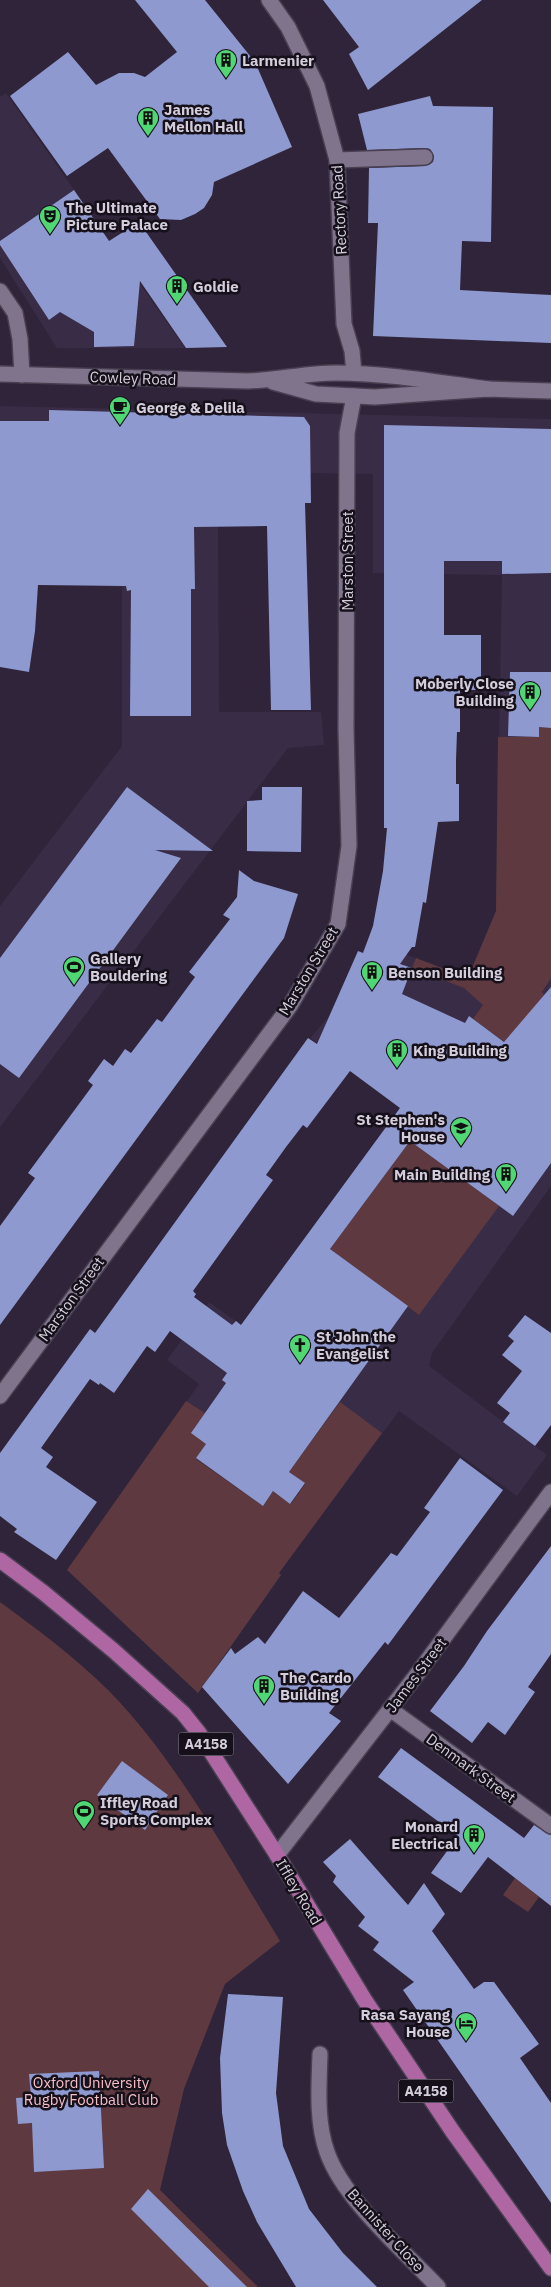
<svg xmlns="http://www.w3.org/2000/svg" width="551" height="2287" font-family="'IBM Plex Sans',sans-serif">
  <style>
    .built { fill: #392c47 }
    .green { fill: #5e393f }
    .building { fill: #8d99cf; fill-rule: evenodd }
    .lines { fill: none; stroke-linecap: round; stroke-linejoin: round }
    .street-casing { stroke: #483f51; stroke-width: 18 }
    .secondary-casing { stroke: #483f51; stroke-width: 18 }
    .primary-casing { stroke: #483f51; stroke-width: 18 }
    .street { stroke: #80748d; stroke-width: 15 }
    .secondary { stroke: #80748d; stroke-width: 15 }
    .primary { stroke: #af67a4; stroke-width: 15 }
    .labels { text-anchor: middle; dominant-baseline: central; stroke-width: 5; stroke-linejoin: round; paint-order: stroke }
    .shield { fill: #151019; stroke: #9b95a2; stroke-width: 1 }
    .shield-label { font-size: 14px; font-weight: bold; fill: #d4cedc }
    .poi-label { font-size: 15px; font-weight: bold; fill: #d4cedc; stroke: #151019; text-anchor: start }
    .street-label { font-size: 15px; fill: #d4cedc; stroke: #151019 }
    .park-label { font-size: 15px; fill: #f9bfc7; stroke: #151019 }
  </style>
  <rect width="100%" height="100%" fill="#2f2439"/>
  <g class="built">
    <polygon points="6,93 185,348 57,348 0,258 0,97"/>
    <polygon points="0,406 551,419 551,1186 432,1353 429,1366 547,1455 517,1496 399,1411 279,1573 281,1575 198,1693 67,1570 199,1384 167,1360 209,1302 241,1325 400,1108 341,1060 310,1038 330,1015 358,951 362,953 368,940 467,978 496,911 502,575 373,573 373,474 234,472 243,503 244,526 218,527 219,712 321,712 324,745 288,748 0,1127 0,906 122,746 122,587 96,586 97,475 0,536"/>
  </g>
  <g class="green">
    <polygon points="539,727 551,728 551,978 542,992 544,995 535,1006 543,1012 516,1050 473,1019 483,1005 464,988 412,968 416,958 468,978 496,911 498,737 538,737"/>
    <polygon points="410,1141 499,1206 419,1315 330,1249"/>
    <polygon points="186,1401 205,1413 206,1444 196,1459 263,1506 273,1491 291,1504 305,1484 289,1472 340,1402 382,1433 279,1573 281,1575 198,1693 67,1570"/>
    <path d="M0 1602C37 1629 76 1658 109 1691 177 1760 229 1858 280 1941L225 1984 184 2089 160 2190 258 2287H0Z"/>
    <polygon points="515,1878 539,1897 528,1912 503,1895"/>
  </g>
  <g class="building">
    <polygon points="135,0 205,0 255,62 292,147 214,182 212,195 204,208 195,214 181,220 160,219 108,148 67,176 10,96 68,52 96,85 119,73 134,73 145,77 177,52"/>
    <polygon points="323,0 482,0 368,90 349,54 359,47"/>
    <polygon points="430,96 433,106 493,107 491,242 462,241 460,290 551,295 551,343 373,336 378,223 368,223 369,168 425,166 433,162 434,156 430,149 425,148 367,150 358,114"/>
    <polygon points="74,190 109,241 139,222 227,347 186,348 140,281 134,346 94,347 94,332 60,312 49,320 0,245 0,241"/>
    <polygon points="49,410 304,417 310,426 311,503 305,503 311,710 271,710 267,526 194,527 195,589 191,589 191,716 130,716 131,590 127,591 126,586 38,585 35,631 29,672 0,667 0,421 49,421"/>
    <path d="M384 425 551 429V573L502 574V561H444V635H481V690H460V732H457L456 760V784H459V821L438 822 426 903 423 902 415 947H412L400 964 412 968 402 994 465 1023 469 1016 504 1042 551 987V1163L513 1216 410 1141 330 1249 408 1306 289 1472 305 1483 290 1504 273 1491 263 1506 196 1458 206 1444 191 1433 226 1383 222 1380 227 1373 170 1331 155 1352 147 1346 114 1393 100 1383 99 1385 90 1379 41 1448 53 1457 46 1467 97 1502 56 1560 14 1532 17 1529 0 1516V1453L90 1329 95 1333 308 1038 317 1044 358 951 363 953 373 926 383 871 387 828H384ZM350 1071 400 1108 241 1325 236 1321 232 1325 194 1297 196 1294 193 1291 273 1180 266 1175 286 1147 303 1125 307 1128Z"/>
    <polygon points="510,672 551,672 551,728 539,727 539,737 508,736"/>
    <polygon points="127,787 213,851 155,850 181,858 19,1078 0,1064 0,958"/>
    <polygon points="262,787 302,787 301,852 247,851 247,801 262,800"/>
    <polygon points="239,870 254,881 298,894 284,938 0,1325 0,1226 35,1178 28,1173 93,1085 88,1081 104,1059 113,1066 125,1049 131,1053 157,1019 162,1022 195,977 189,972 230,919 223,915 237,897"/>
    <polygon points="525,1315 551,1333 551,1425 535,1446 503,1422 510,1413 497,1403 522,1371 502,1355 514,1341 508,1336"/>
    <polygon points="460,1458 503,1490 388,1645 385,1642 329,1713 341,1721 288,1784 202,1687 231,1648 235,1654 258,1637 265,1644 303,1591 339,1618 391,1553 397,1556 430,1512 424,1508"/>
    <polygon points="551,1546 551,1654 528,1687 535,1692 505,1735 488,1722 472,1743 430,1711 464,1666 487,1631"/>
    <polygon points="401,1748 524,1838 534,1825 551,1835 551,1906 488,1857 461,1893 431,1873 458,1836 378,1777"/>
    <polygon points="122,1761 168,1795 145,1830 97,1795"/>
    <polygon points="350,1839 408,1905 424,1883 445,1914 432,1931 474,1989 484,1982 494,1982 539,2044 520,2058 551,2103 551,2203 403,1990 414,1982 373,1950 379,1942 358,1926 365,1917 333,1882 336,1876 323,1862"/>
    <polygon points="228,1994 283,1997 276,2093 283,2146 309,2209 343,2253 377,2287 296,2287 257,2222 243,2191 227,2145 222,2113 220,2058"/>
    <polygon points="99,2071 104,2168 34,2172 32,2123 18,2124 16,2098 31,2097 29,2074"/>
    <polygon points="148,2189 247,2287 209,2287 131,2209"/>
  </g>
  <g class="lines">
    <g class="street-casing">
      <g id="street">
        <polyline points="269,0 288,27 317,86 337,160 344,324 352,351 354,373"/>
        <polyline points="337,160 425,157"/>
        <polyline points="0,291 15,313 20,339 22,375"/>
        <polyline points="0,1396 290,1006 338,924 349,846 346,729 347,433 354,396"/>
        <polyline points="390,1709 551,1826"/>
        <polyline points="277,1855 418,1673 551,1492"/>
        <path d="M320 2054C319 2086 316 2121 327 2152 343 2199 404 2251 438 2287"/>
      </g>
    </g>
    <g class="secondary-casing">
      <g id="secondary">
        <path d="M0 374 248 381C278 380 306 373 336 373 387 373 438 382 488 389"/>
        <polyline points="273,382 316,394 375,397 488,389 551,391"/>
      </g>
    </g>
    <g class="primary-casing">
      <polyline id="primary" points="0,1560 44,1593 114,1651 183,1713 199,1733 277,1855 364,1999 453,2132 551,2268"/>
    </g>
    <use href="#street" class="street"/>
    <use href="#secondary" class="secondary"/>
    <use href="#primary" class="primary"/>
  </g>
  <defs>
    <g id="building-pin" transform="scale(1.125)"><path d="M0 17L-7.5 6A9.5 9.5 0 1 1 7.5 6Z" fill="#51d674" stroke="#151019"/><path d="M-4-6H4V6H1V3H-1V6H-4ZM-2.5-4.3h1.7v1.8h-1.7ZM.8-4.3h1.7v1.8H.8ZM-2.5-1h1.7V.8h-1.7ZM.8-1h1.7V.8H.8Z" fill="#111"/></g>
    <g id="theatre-pin" transform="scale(1.125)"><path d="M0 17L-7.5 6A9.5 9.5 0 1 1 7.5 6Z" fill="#51d674" stroke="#151019"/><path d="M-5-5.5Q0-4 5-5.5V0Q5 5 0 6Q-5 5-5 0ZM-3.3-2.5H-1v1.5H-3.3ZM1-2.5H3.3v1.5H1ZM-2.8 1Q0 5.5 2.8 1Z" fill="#111"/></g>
    <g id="cafe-pin" transform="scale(1.125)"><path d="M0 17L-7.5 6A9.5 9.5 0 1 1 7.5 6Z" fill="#51d674" stroke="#151019"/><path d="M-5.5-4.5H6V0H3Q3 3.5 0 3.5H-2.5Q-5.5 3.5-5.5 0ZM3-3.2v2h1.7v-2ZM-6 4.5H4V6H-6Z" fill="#111"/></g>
    <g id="stadium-pin" transform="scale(1.125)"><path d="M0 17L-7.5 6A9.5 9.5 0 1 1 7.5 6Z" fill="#51d674" stroke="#151019"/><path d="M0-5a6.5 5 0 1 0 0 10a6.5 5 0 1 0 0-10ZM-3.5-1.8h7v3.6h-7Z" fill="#111"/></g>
    <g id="university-pin" transform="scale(1.125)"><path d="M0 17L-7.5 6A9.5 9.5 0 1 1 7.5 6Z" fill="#51d674" stroke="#151019"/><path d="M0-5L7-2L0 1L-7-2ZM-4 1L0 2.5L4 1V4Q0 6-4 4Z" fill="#111"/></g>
    <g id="church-pin" transform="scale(1.125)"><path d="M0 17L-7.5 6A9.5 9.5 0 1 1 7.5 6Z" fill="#51d674" stroke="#151019"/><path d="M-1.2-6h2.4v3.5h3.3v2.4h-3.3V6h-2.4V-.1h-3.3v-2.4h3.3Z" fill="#111"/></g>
    <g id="hotel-pin" transform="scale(1.125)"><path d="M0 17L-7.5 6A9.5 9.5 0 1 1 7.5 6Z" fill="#51d674" stroke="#151019"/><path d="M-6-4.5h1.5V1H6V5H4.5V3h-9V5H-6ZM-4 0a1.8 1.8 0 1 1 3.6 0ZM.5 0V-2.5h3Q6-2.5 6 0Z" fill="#111"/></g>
  </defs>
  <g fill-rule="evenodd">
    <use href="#building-pin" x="226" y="60"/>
    <use href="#building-pin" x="148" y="118"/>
    <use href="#theatre-pin" x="50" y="216"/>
    <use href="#building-pin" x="177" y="286"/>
    <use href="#cafe-pin" x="120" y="407"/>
    <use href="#building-pin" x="530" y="692"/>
    <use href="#stadium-pin" x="74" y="967"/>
    <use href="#building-pin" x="372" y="972"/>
    <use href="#building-pin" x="397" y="1050"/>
    <use href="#university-pin" x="461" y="1128"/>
    <use href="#building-pin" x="506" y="1174"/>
    <use href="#church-pin" x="300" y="1345"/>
    <use href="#building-pin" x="264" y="1686"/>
    <use href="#stadium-pin" x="84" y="1811"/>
    <use href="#building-pin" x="474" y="1835"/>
    <use href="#hotel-pin" x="466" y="2023"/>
  </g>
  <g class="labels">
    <g class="shield">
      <rect x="178.5" y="1732.5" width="55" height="23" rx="4"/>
      <rect x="398.5" y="2079.5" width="55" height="23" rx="4"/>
    </g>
    <g class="shield-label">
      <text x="206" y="1744">A4158</text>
      <text x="426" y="2091">A4158</text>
    </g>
    <g class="poi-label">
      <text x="242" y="60">Larmenier</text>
      <text x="164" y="109">James<tspan x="164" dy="17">Mellon Hall</tspan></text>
      <text x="66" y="207">The Ultimate<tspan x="66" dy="17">Picture Palace</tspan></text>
      <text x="193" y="286">Goldie</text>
      <text x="136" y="407">George &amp; Delila</text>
      <text x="514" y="683" text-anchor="end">Moberly Close<tspan x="514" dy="17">Building</tspan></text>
      <text x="90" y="958">Gallery<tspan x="90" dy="17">Bouldering</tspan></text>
      <text x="388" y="972">Benson Building</text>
      <text x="413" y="1050">King Building</text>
      <text x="445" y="1119" text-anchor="end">St Stephen's<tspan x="445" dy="17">House</tspan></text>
      <text x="490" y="1174" text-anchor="end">Main Building</text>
      <text x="316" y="1336">St John the<tspan x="316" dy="17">Evangelist</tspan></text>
      <text x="280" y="1677">The Cardo<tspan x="280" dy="17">Building</tspan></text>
      <text x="100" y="1802">Iffley Road<tspan x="100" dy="17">Sports Complex</tspan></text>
      <text x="458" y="1826" text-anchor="end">Monard<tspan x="458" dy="17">Electrical</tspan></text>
      <text x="450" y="2014" text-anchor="end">Rasa Sayang<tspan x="450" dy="17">House</tspan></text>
    </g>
    <g class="street-label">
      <text transform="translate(339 210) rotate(-93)">Rectory Road</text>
      <text transform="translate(133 378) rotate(2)">Cowley Road</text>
      <text transform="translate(347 561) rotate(-90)">Marston Street</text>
      <text transform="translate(308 971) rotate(-59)">Marston Street</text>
      <text transform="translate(71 1299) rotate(-54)">Marston Street</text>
      <text transform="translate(416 1675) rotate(-53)">James Street</text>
      <text transform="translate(471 1768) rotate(36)">Denmark Street</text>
      <text transform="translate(299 1892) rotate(59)">Iffley Road</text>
      <text transform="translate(386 2230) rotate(48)">Bannister Close</text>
    </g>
    <g class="park-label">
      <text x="91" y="2082">Oxford University<tspan x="91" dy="17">Rugby Football Club</tspan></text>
    </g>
  </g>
</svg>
